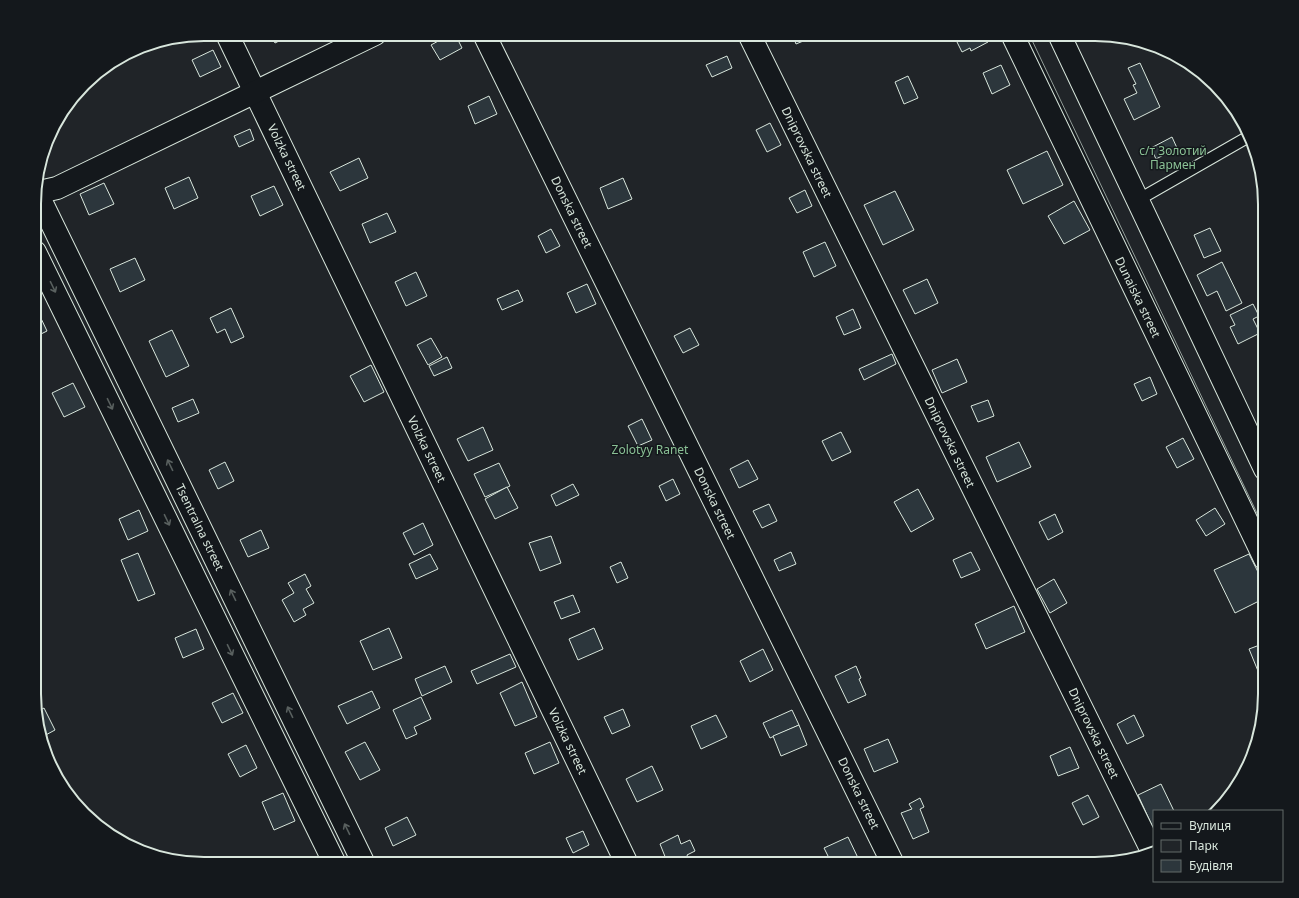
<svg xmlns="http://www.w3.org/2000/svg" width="1299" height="898" font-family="'Noto Sans',sans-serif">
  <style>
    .green { fill: #202428; stroke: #939e99 }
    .building { fill: #2c363c; stroke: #d8e6dc }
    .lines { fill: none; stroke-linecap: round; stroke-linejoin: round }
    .lane-casing { stroke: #d8e6dc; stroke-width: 13 }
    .street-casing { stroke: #d8e6dc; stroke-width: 24 }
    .lane { stroke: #14181c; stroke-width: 11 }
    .street { stroke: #14181c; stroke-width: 22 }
    .oneway { stroke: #59605f }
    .labels { text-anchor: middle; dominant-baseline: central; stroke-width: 3; stroke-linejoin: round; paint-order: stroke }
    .park-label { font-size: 12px; fill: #8ac095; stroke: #14181c }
    .street-label { font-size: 12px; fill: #d8e6dc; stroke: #14181c }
    .rim { fill: none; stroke: #d8e6dc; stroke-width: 2 }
  </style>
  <rect width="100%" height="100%" fill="#14181c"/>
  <g class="green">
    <polygon points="204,34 1021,34 1265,540 1265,705 1256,749 1230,797 1213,811 1154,811 1154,850 1095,864 193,864 149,855 101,829 57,779 35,716 35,182 52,129 92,76 139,47"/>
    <polygon points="1029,34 1106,34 1150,43 1198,69 1242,119 1265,193 1265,530"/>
  </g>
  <g class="building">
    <polygon points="270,34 288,34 289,36 275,43"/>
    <polygon points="451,34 455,34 462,48 440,60 431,45"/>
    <polygon points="792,34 812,34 813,37 796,44"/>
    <polygon points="953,34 984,34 988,42 971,51 970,48 962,52"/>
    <polygon points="213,50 221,67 200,77 192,60"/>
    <polygon points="727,56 732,68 712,77 706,65"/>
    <polygon points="1140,63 1160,107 1134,120 1124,99 1137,93 1133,85 1136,84 1128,68"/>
    <polygon points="1001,65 1010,85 992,94 983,73"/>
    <polygon points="908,76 918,98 904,104 895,82"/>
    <polygon points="489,96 497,114 475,124 468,106"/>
    <polygon points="770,123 781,145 767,152 756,130"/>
    <polygon points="250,129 254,140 239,147 234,136"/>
    <polygon points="1172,137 1177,148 1156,159 1151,148"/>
    <polygon points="1047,151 1063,185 1023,204 1007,170"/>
    <polygon points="359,158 368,178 340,191 330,172"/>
    <polygon points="189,177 198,198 174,209 165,188"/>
    <polygon points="623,178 632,199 608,209 600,188"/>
    <polygon points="104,183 114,204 89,215 80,194"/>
    <polygon points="274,186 283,205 260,216 251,196"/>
    <polygon points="805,190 812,206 797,213 789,198"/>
    <polygon points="895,191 914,230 883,245 864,205"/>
    <polygon points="1074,201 1090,230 1064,244 1048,216"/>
    <polygon points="387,213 396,232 370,243 362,224"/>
    <polygon points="1210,228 1221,251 1204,258 1194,235"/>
    <polygon points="551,229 560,246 546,253 538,236"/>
    <polygon points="825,242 836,266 814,277 803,252"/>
    <polygon points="135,258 145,280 120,292 110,269"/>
    <polygon points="1222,262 1242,303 1226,311 1217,291 1207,296 1197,275"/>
    <polygon points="416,272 427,296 406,306 395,282"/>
    <polygon points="927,279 938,303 915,314 903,290"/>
    <polygon points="587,284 596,304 576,313 567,293"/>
    <polygon points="518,290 523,301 502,310 497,299"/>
    <polygon points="1253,304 1259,316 1253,319 1260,333 1238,344 1230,327 1235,325 1230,315"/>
    <polygon points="231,308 244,337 231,343 225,329 217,333 210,318"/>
    <polygon points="853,309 861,328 844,335 836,317"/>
    <polygon points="35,310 37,310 47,331 35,337"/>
    <polygon points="690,328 699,345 683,353 674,336"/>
    <polygon points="172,330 189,366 166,377 149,341"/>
    <polygon points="431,338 442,357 428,365 417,345"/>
    <polygon points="892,354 896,364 864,380 859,369"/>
    <polygon points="447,357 452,368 434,376 429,366"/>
    <polygon points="957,359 967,382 942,393 932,370"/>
    <polygon points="371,365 384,392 364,402 350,376"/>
    <polygon points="1150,377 1157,394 1142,401 1134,384"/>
    <polygon points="73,383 85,407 64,417 52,393"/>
    <polygon points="193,399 199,413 178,422 172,408"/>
    <polygon points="988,400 994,416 978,422 971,406"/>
    <polygon points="642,419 652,440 638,446 628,426"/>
    <polygon points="483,427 493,450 468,461 457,439"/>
    <polygon points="841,432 851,452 832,461 822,441"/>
    <polygon points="1183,438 1194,459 1177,468 1166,447"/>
    <polygon points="1019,442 1031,467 997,482 986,457"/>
    <polygon points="748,460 758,479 739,488 730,469"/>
    <polygon points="225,462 234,481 218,489 209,470"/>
    <polygon points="499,463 510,486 485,497 474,474"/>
    <polygon points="673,479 680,494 666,501 659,486"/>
    <polygon points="573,484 579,495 556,506 551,495"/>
    <polygon points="507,487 518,508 495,519 485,499"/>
    <polygon points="918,489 934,519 911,532 894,502"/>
    <polygon points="769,504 777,521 762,528 753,511"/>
    <polygon points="1215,508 1225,524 1206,536 1196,520"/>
    <polygon points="139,510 148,531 128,540 119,519"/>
    <polygon points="1055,514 1063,532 1048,540 1039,522"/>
    <polygon points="423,523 433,545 414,555 403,533"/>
    <polygon points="261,530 269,548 248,557 240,540"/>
    <polygon points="551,536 561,563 540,571 529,543"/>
    <polygon points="791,552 796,564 779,571 774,560"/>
    <polygon points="971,552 980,570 961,578 953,560"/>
    <polygon points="138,553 155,594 138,601 121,560"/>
    <polygon points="430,554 438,569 416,579 409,564"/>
    <polygon points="1249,554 1262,580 1265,579 1265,598 1235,613 1214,570"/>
    <polygon points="621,562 628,578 617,583 610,567"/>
    <polygon points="305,574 311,586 306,589 314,603 303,609 306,615 294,622 282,600 294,593 288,583"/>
    <polygon points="1054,579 1067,603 1050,613 1037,589"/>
    <polygon points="573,595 580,612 561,619 554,602"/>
    <polygon points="1014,606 1025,632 986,649 975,624"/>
    <polygon points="389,628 402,658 373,670 360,641"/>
    <polygon points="594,628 603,649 578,660 569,639"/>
    <polygon points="196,629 204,649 183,658 175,638"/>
    <polygon points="1265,643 1265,668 1258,671 1249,649"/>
    <polygon points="763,649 773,670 750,682 740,661"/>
    <polygon points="510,654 516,667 477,684 471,671"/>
    <polygon points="445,666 452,682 422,696 415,679"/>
    <polygon points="856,666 861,678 859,679 866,695 848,703 835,676"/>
    <polygon points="522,682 537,717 515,726 500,693"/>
    <polygon points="372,691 380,708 347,724 338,706"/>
    <polygon points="233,693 243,713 222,723 212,703"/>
    <polygon points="421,697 431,719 414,727 417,734 406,739 393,710"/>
    <polygon points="44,708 55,730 42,737 35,713"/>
    <polygon points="623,709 630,726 612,734 604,717"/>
    <polygon points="792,710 799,725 770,738 763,723"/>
    <polygon points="716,715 727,737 701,749 691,726"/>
    <polygon points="1134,715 1144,736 1127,744 1117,724"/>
    <polygon points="799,725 807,745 781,756 773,736"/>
    <polygon points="888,739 898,762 874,772 864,749"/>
    <polygon points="365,742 380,770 360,780 345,752"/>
    <polygon points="550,742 559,763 534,774 525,753"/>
    <polygon points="246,745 257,768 240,777 228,754"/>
    <polygon points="1070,747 1079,768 1058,776 1050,756"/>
    <polygon points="652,766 663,790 637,802 626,779"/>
    <polygon points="1161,784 1174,811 1154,811 1154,830 1138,795"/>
    <polygon points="283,793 295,821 274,830 262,802"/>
    <polygon points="1088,795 1099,817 1083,825 1072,803"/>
    <polygon points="920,798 924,807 920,809 929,832 913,839 901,813 912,809 909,804"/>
    <polygon points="407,817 416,835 393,846 385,828"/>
    <polygon points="583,831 589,845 573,853 566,838"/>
    <polygon points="678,835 681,844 690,840 695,851 687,855 688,858 675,864 668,864 660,844"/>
    <polygon points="848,837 859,860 851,864 832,864 824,848"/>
  </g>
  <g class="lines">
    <g class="lane-casing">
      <polyline id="lane" points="1138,200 1248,137"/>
    </g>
    <g class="street-casing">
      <g id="street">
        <polyline points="227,34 627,864"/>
        <polyline points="484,34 893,864"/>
        <polyline points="749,34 1152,851"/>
        <polyline points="1012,34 1265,559"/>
        <polyline points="1059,34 1265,469"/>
        <polyline points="35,189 364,864"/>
        <polyline points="35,193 57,188 375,34"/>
        <polyline points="35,252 335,864"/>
      </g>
    </g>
    <use href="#lane" class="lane"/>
    <use href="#street" class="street"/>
  </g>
  <defs><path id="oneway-shaft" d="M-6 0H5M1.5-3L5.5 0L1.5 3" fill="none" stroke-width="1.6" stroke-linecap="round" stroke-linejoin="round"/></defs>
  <g class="oneway">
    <use href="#oneway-shaft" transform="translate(53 287) rotate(64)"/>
    <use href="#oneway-shaft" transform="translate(110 404) rotate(64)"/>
    <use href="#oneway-shaft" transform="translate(170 465) rotate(-116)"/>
    <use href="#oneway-shaft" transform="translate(167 520) rotate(64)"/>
    <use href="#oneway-shaft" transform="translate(233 595) rotate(-116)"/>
    <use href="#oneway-shaft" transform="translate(230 650) rotate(64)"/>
    <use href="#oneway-shaft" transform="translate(290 712) rotate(-116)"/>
    <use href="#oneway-shaft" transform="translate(347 829) rotate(-116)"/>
  </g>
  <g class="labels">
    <g class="park-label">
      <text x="1173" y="150">с/т Золотий<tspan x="1173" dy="14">Пармен</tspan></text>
      <text x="650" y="449">Zolotyy Ranet</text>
    </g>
    <g class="street-label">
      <text transform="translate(807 152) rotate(64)">Dniprovska street</text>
      <text transform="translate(287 157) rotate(64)">Volzka street</text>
      <text transform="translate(572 212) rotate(64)">Donska street</text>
      <text transform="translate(1138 297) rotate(64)">Dunaiska street</text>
      <text transform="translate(950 442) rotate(64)">Dniprovska street</text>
      <text transform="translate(427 449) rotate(64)">Volzka street</text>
      <text transform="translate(715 503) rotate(64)">Donska street</text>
      <text transform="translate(200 527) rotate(64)">Tsentralna street</text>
      <text transform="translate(1094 733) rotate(64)">Dniprovska street</text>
      <text transform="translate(568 741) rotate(64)">Volzka street</text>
      <text transform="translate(859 793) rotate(64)">Donska street</text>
    </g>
  </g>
  <path d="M0 0H1299V898H0ZM204 41H1095A163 163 0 0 1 1258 204V694A163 163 0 0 1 1095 857H204A163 163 0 0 1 41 694V204A163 163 0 0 1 204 41Z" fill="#14181c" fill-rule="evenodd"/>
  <path class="rim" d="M204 41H1095A163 163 0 0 1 1258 204V694A163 163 0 0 1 1095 857H204A163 163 0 0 1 41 694V204A163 163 0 0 1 204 41Z"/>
  <rect x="1153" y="810" width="130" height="72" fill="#14181c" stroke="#626a69"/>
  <rect x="1161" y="823" width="20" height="6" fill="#14181c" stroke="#626a69"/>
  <text x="1189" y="830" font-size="12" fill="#d8e6dc">Вулиця</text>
  <rect x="1161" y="840" width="20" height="12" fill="#202428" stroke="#626a69"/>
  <text x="1189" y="850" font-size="12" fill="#d8e6dc">Парк</text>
  <rect x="1161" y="860" width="20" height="12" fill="#2c363c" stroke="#626a69"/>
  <text x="1189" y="870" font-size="12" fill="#d8e6dc">Будівля</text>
</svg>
